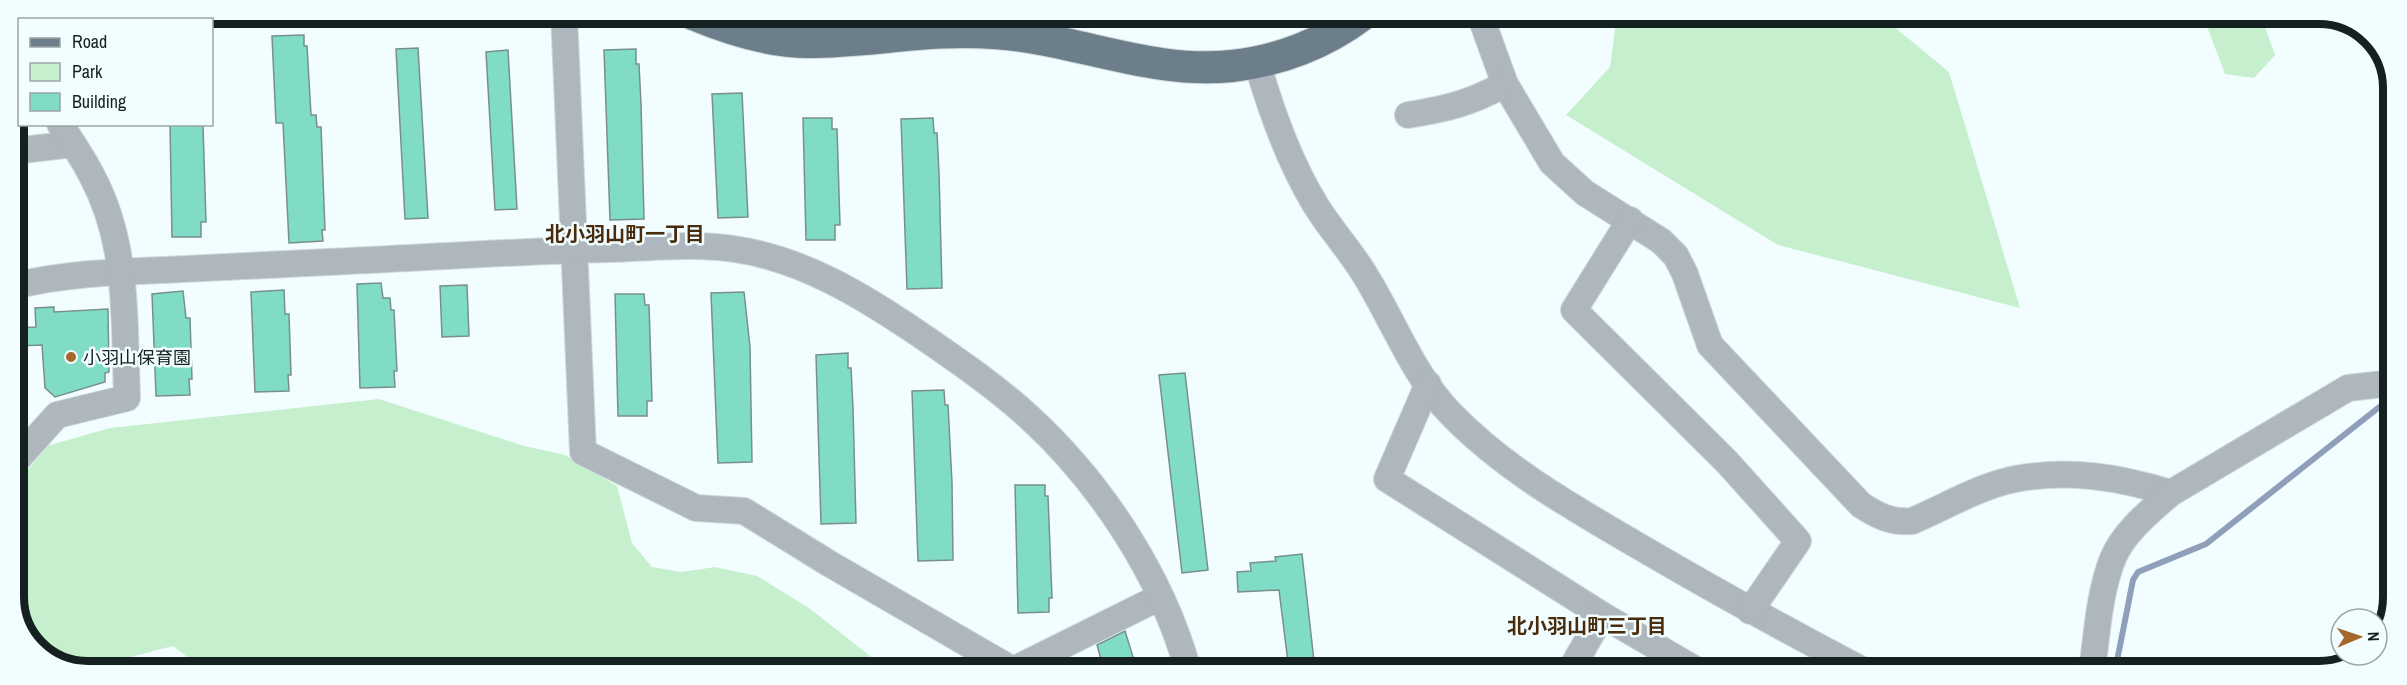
<svg xmlns="http://www.w3.org/2000/svg" width="2407" height="685" font-family="'Archivo Narrow','Noto Sans JP',sans-serif">
  <style>
    .green { fill: #c6f0cd }
    .lines { fill: none; stroke-linecap: round; stroke-linejoin: round }
    .stream { stroke: #8f9fba; stroke-width: 6 }
    .building { fill: #80dbc7; stroke: #77918a; stroke-width: 1.5 }
    .minor-casing { stroke: #cfdadb; stroke-width: 28 }
    .major-casing { stroke: #cfdadb; stroke-width: 34 }
    .minor { stroke: #adb7bd; stroke-width: 26 }
    .major { stroke: #6c7e89; stroke-width: 32 }
    .poi-dot { fill: #a4692a; stroke: #f2fdff; stroke-width: 2 }
    .labels { text-anchor: middle; dominant-baseline: central; stroke-width: 5; stroke-linejoin: round; paint-order: stroke }
    .poi-label { font-size: 18px; fill: #152021; stroke: #f2fdff; text-anchor: start }
    .neighbourhood-label { font-size: 20px; font-weight: bold; fill: #482c0d; stroke: #f2fdff }
    .rim { fill: none; stroke: #152021; stroke-width: 8 }
  </style>
  <rect width="100%" height="100%" fill="#f2fdff"/>
  <g class="green">
    <polygon points="1617,15 1880,15 1949,72 2020,308 1778,245 1566,115 1610,67"/>
    <polygon points="2203,16 2261,16 2275,55 2254,78 2225,74"/>
    <polygon points="379,399 524,446 565,455 617,486 632,543 652,567 681,572 715,567 757,576 809,608 888,670 199,669 190,659 173,646 92,667 69,669 32,646 14,602 14,487 47,446 110,428"/>
  </g>
  <g class="lines">
    <polyline class="stream" points="2115,671 2133,580 2138,572 2206,544 2392,397"/>
  </g>
  <g class="building">
    <polygon points="304,35 304,46 307,46 311,115 316,115 317,127 321,127 325,230 322,230 323,241 289,243 283,123 276,123 272,36"/>
    <polygon points="418,48 428,218 405,219 396,49"/>
    <polygon points="636,49 636,64 639,64 641,104 644,219 610,220 604,50"/>
    <polygon points="508,50 517,209 495,210 486,52"/>
    <polygon points="742,93 748,217 718,218 712,94"/>
    <polygon points="803,118 832,118 832,129 837,129 840,225 835,225 835,240 806,240"/>
    <polygon points="933,118 934,133 937,133 939,173 942,288 907,289 901,119"/>
    <polygon points="170,124 203,126 206,222 201,222 201,237 172,237"/>
    <polygon points="381,283 383,298 390,298 391,310 394,310 397,371 394,371 395,387 360,388 357,284"/>
    <polygon points="467,285 469,336 442,337 440,286"/>
    <polygon points="284,290 285,314 289,314 291,375 288,375 289,391 255,392 251,292"/>
    <polygon points="183,291 186,318 190,318 192,379 189,379 190,395 156,396 152,294"/>
    <polygon points="744,292 750,347 752,462 718,463 711,293"/>
    <polygon points="615,294 644,294 645,305 649,305 652,401 647,401 647,416 618,416"/>
    <polygon points="54,307 54,312 108,309 109,372 105,373 105,382 55,397 45,388 42,345 16,346 15,328 36,327 35,308"/>
    <polygon points="848,353 848,368 851,368 853,408 856,523 821,524 816,355"/>
    <polygon points="1185,373 1208,570 1182,573 1159,375"/>
    <polygon points="944,390 945,405 948,405 952,483 953,560 918,561 912,391"/>
    <polygon points="1015,485 1045,485 1045,496 1048,496 1052,598 1049,598 1049,612 1018,613"/>
    <polygon points="1302,554 1315,670 1289,670 1279,590 1238,592 1237,572 1251,571 1250,563 1276,561 1275,557"/>
    <polygon points="1125,631 1137,670 1104,670 1097,645"/>
  </g>
  <g class="lines">
    <g class="minor-casing">
      <g id="minor">
        <polyline points="564,14 583,452 696,508 744,511 830,564 1013,670 1160,597"/>
        <path d="M1480 15 1505 84 1552 163 1585 193 1661 241 1676 256 1685 274 1710 345 1861 505C1878 516 1892 523 1912 521 1945 507 1980 486 2015 479 2070 469 2118 477 2171 493"/>
        <path d="M1257 62C1271 111 1289 161 1315 204 1330 229 1350 250 1365 275 1393 320 1413 375 1450 413 1503 468 1570 506 1635 544 1710 588 1786 630 1864 671"/>
        <path d="M1408 115C1446 109 1471 103 1505 84"/>
        <polyline points="14,151 73,144"/>
        <polyline points="1630,220 1574,310 1727,462 1798,541 1750,611"/>
        <path d="M14 286C62 274 114 272 164 270 225 267 287 264 349 261 436 257 523 251 610 249 651 248 693 243 734 249 803 259 863 296 919 334 957 360 995 386 1029 417 1101 483 1162 576 1188 670"/>
        <polyline points="1428,384 1387,479 1602,615 1698,671"/>
        <path d="M14 463 57 415 127 398C124 322 129 245 92 176 83 158 71 141 60 124"/>
        <polyline points="1570,671 1602,615"/>
        <path d="M2092 671C2097 634 2099 593 2113 558 2124 532 2150 511 2171 493L2348 388 2392 383"/>
      </g>
    </g>
    <g class="major-casing">
      <g id="major">
        <path d="M693 14C729 29 769 42 808 42 870 42 931 28 994 33 1074 38 1152 75 1232 66 1279 61 1325 43 1362 15"/>
        <polyline points="84,15 120,17 152,14"/>
      </g>
    </g>
    <use href="#minor" class="minor"/>
    <use href="#major" class="major"/>
  </g>
  <circle class="poi-dot" cx="71" cy="357" r="6"/>
  <g class="labels">
    <g class="poi-label">
      <text x="83" y="357">小羽山保育園</text>
    </g>
    <g class="neighbourhood-label">
      <text x="625" y="233">北小羽山町一丁目</text>
      <text x="1587" y="625">北小羽山町三丁目</text>
    </g>
  </g>
  <path d="M0 0H2407V685H0ZM88 24H2319A64 64 0 0 1 2383 88V597A64 64 0 0 1 2319 661H88A64 64 0 0 1 24 597V88A64 64 0 0 1 88 24Z" fill="#f2fdff" fill-rule="evenodd"/>
  <path class="rim" d="M88 24H2319A64 64 0 0 1 2383 88V597A64 64 0 0 1 2319 661H88A64 64 0 0 1 24 597V88A64 64 0 0 1 88 24Z"/>
  <rect x="18" y="18" width="195" height="108" fill="#f2fdff" stroke="#9aa5a6" stroke-width="1.5"/>
  <rect x="30" y="38" width="30" height="9" fill="#6c7e89" stroke="#9aa5a6" stroke-width="1.5"/>
  <text x="72" y="48" font-size="18" fill="#152021">Road</text>
  <rect x="30" y="63" width="30" height="18" fill="#c6f0cd" stroke="#9aa5a6" stroke-width="1.5"/>
  <text x="72" y="78" font-size="18" fill="#152021">Park</text>
  <rect x="30" y="93" width="30" height="18" fill="#80dbc7" stroke="#9aa5a6" stroke-width="1.5"/>
  <text x="72" y="108" font-size="18" fill="#152021">Building</text>
  <g transform="translate(2359 637) rotate(88)"><circle r="28" fill="#f2fdff" stroke="#9aa5a6" stroke-width="1.5"/>
  <path d="M0-4.5L10 22L0 15L-10 22Z" fill="#a4692a"/>
  <text y="-9" font-size="16" font-weight="bold" text-anchor="middle" fill="#152021">N</text>
  </g>
</svg>
